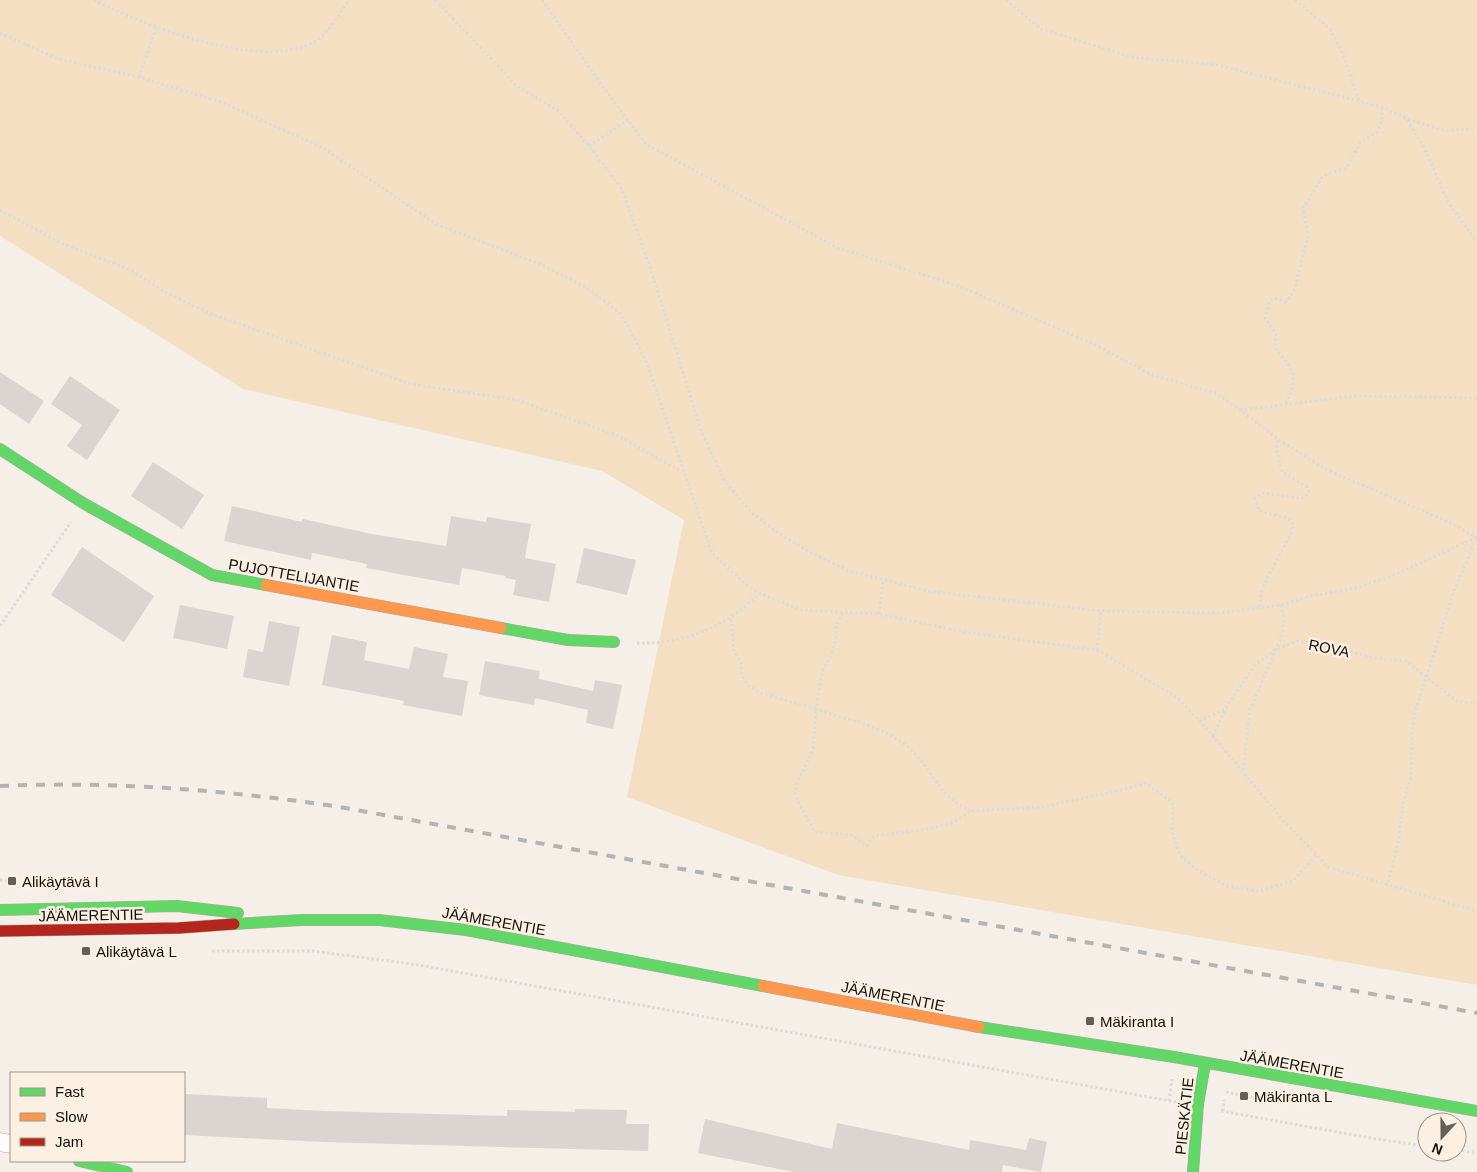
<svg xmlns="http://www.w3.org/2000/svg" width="1477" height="1172" font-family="Arial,sans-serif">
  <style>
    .green { fill: #f5dfc3 }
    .building { fill: #dad5d0 }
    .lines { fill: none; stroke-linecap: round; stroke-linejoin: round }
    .street-casing { stroke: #aca8a2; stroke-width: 19 }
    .fast-casing { stroke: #aca8a2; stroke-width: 12 }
    .slow-casing { stroke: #aca8a2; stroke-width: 12 }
    .jam-casing { stroke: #aca8a2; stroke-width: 12 }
    .path { stroke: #dddbda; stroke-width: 3; stroke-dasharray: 2.5 2.5; stroke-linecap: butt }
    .street { stroke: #fefdfc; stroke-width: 18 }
    .fast { stroke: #63d668; stroke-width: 11 }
    .slow { stroke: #ff974d; stroke-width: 11 }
    .jam { stroke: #b3261e; stroke-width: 11 }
    .rail { stroke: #b5b4b2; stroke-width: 4; stroke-dasharray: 9 9; stroke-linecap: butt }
    .poi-dot { fill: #625e58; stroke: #fbf0e2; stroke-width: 2 }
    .labels { text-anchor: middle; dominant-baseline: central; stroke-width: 5; stroke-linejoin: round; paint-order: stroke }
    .street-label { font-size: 15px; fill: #13100b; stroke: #fbf0e2 }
    .poi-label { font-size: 15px; fill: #13100b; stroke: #fbf0e2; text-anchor: start }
  </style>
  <rect width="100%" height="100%" fill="#f5efe8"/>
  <polygon class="green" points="0,0 1477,0 1477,985 838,875 627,797 684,520 602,471 243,389 0,236"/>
  <g class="building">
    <polygon points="0,372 44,401 29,424 0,404"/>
    <polygon points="70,376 120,410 87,460 67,446 82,425 51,404"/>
    <polygon points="153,462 204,495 182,529 131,496"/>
    <polygon points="232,506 302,522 303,519 372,534 446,546 451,516 486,522 487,517 531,524 525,558 556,564 549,602 513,595 516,580 505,578 506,576 462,568 459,585 366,568 367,564 312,553 311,560 224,541"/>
    <polygon points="82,547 154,596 124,642 51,595"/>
    <polygon points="584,548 636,560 627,595 576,583"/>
    <polygon points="180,605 234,616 227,649 173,638"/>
    <polygon points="269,621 300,627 289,686 243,677 248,649 263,652"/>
    <polygon points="332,635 367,642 364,660 409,669 414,647 448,654 443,677 468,681 462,716 403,705 404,701 322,685"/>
    <polygon points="485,661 540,671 539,679 593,691 595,680 622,685 613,729 586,723 588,710 535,698 534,705 479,695"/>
    <polygon points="185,1094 267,1098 267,1108 324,1111 507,1116 507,1110 575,1112 575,1109 627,1110 626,1124 649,1124 648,1151 322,1142 184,1135"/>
    <polygon points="705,1119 832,1149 837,1123 969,1150 970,1140 1026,1150 1029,1138 1047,1142 1041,1172 1003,1165 1002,1172 794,1172 698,1153"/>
  </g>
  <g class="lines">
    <g class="street-casing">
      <polyline id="street" points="0,1142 11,1144"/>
    </g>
    <g class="fast-casing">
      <g id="fast">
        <polyline points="0,449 83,503 212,575 266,585"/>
        <polyline points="501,628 568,640 614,642"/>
        <polyline points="0,910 177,906 238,913"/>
        <polyline points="234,924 302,920 379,920 466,930 763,986"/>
        <polyline points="979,1027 1174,1057 1477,1111"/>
        <polyline points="79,1161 127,1172"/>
        <polyline points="1193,1172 1198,1104 1205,1064"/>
      </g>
    </g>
    <g class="slow-casing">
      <g id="slow">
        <polyline points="266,585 501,628"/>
        <polyline points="763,986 979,1027"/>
      </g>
    </g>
    <g class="jam-casing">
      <polyline id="jam" points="0,931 179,928 234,924"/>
    </g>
    <g class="path">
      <path d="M94 0C145 26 258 70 312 43 327 36 340 13 349 0"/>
      <polyline points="435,0 517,86 557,110 589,146 622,189 650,267 701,430 724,480 750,511 774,530 809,552 849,571 928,591 1101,611 1219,613 1281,605 1310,596 1352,589 1392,576 1477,537"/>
      <polyline points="542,0 601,84 646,144 838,248 956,285 1092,343 1152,375 1215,393 1240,410 1279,440 1327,470 1447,521 1476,537"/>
      <polyline points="1006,0 1041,29 1132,57 1218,65 1382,107 1405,118 1445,131 1477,128"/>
      <polyline points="1295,0 1330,29 1344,56 1359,101"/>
      <polyline points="0,33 58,59 139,77 224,103 323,148 436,224 542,265 587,288 621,314 645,358 712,553 744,583 759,593 801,610 879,614 964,632 1097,650 1178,698 1213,736 1282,819 1328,867 1477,911"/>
      <polyline points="139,77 157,25"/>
      <polyline points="1407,120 1424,147 1448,202 1477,242"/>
      <polyline points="589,146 628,120"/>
      <polyline points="0,210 63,244 131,270 165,292 211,314 411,384 517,400 619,436 682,472"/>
      <path d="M1286 404C1299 373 1294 372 1275 348L1276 334 1265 318 1269 302 1274 298 1286 302 1294 291 1308 236 1303 208 1323 176 1347 167 1361 142 1377 132 1382 122V107"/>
      <polyline points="1240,410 1353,396 1477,398"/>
      <polyline points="1260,607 1261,593 1268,576 1291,534 1293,523 1287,518 1259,511 1255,498 1262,493 1303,498 1309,493 1307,487 1282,472 1276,448 1279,440"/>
      <path d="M843 613 836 626V639L831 655 822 672 816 709C847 720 883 726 908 747 933 769 938 797 971 811"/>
      <polyline points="879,614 883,581"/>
      <polyline points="731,619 734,651 741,662 742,676 749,686 763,694 816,709 813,750 797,783 795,796 815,832 851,835 867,846 874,836 929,829 954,822 971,811 1042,807 1118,791 1146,783 1173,803 1172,831 1180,855 1197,870 1227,886 1257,891 1293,881 1316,855"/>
      <polyline points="0,626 71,522"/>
      <path d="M637 643C682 645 729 626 759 593"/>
      <polyline points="1097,650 1101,611"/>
      <polyline points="1199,721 1225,709 1254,666 1275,650 1297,641 1336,648 1376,658 1406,661 1458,702 1477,703"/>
      <polyline points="1213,736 1225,710"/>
      <polyline points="1243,770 1250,710 1282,635 1284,620 1281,605"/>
      <polyline points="0,880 12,881"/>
      <polyline points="1388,882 1398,844 1403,803 1411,776 1412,734 1416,709 1455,588 1477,538"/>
      <polyline points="212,951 313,951 419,965 1176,1102"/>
      <polyline points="1226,1092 1267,1100"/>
      <polyline points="1169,1101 1172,1079"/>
      <polyline points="1221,1111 1376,1139 1427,1146"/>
      <polyline points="1223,1111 1224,1100"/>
      <polyline points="1457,1150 1477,1153"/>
    </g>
    <use href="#street" class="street"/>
    <use href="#fast" class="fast"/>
    <use href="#slow" class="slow"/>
    <use href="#jam" class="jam"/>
    <path class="rail" d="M0 786C113 781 223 790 334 806L1477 1013"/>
  </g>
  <g class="poi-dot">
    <rect x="7" y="876" width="10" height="10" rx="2.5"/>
    <rect x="81" y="946" width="10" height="10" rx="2.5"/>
    <rect x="1085" y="1016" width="10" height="10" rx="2.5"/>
    <rect x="1239" y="1091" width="10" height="10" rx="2.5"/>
  </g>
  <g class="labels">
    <g class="street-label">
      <text transform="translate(294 575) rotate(10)">PUJOTTELIJANTIE</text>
      <text transform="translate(1329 648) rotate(11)">ROVA</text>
      <text transform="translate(91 915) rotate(-1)">JÄÄMERENTIE</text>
      <text transform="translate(494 921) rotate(10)">JÄÄMERENTIE</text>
      <text transform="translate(893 996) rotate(11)">JÄÄMERENTIE</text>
      <text transform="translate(1292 1064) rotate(10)">JÄÄMERENTIE</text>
      <text transform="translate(1184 1116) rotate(-84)">PIESKÄTIE</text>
    </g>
    <g class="poi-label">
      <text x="22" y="881">Alikäytävä I</text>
      <text x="96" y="951">Alikäytävä L</text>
      <text x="1100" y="1021">Mäkiranta I</text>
      <text x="1254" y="1096">Mäkiranta L</text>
    </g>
  </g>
  <rect x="10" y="1072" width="175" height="90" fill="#fbf0e2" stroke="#9e968c"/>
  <rect x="20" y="1088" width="25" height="8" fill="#63d668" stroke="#9e968c"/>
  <text x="55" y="1097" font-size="15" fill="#13100b">Fast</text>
  <rect x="20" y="1113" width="25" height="8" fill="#ff974d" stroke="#9e968c"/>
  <text x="55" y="1122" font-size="15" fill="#13100b">Slow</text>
  <rect x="20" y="1138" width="25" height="8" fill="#b3261e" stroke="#9e968c"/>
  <text x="55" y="1147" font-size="15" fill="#13100b">Jam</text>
  <g transform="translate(1442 1137) rotate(201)"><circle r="24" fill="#fbf0e2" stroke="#9e968c"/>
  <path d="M0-4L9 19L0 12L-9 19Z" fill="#625e58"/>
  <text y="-8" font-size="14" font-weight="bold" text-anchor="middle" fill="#13100b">N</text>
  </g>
</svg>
